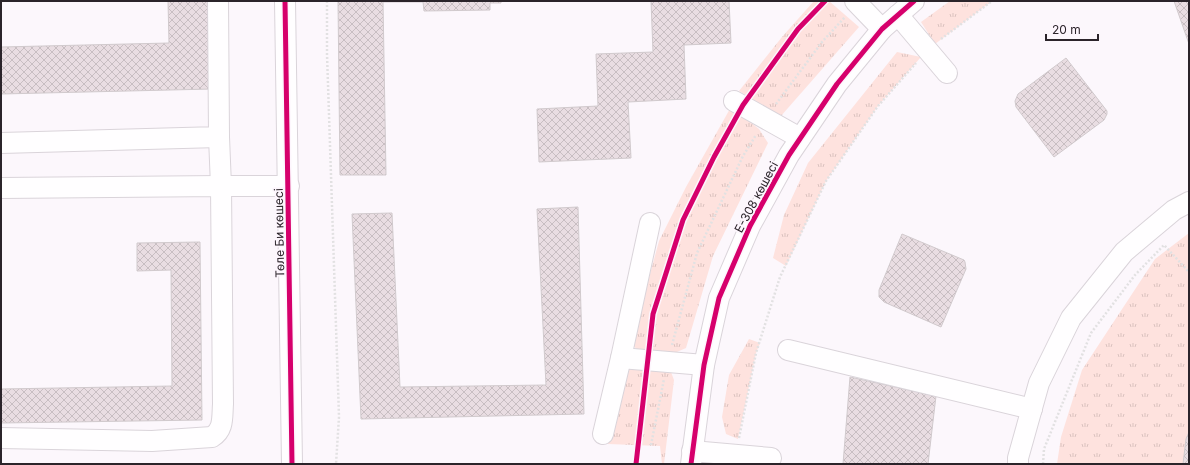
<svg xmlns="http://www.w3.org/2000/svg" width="1190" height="465" font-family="Inter,sans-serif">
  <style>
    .grass { fill: url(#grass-tufts) }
    .building { fill: url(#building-cross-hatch); stroke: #d1cacd }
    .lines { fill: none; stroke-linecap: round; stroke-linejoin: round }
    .minor-casing { stroke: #dad4da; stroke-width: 22 }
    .path { stroke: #e2e1e2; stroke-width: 2.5; stroke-dasharray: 2 2; stroke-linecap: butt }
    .minor { stroke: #fffeff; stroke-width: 20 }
    .cycleway-casing { stroke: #fdf6fd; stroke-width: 8 }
    .cycleway { stroke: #d6006c; stroke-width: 5 }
    .labels { text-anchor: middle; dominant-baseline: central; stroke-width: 3.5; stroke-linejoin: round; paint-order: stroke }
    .street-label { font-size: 12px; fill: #2b242a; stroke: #fdf6fd }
  </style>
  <defs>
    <pattern id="grass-tufts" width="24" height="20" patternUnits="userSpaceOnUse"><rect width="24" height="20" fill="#fee2de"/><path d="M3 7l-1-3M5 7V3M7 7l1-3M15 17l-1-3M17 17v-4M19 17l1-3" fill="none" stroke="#dac2bf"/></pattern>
    <pattern id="building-cross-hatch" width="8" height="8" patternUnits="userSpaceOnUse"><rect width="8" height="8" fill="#e9dde2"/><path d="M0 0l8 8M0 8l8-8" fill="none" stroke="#c8bec2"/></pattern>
  </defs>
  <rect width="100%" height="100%" fill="#fcf7fc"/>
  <g class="grass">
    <polygon points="814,1 829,1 859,27 781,116 739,91 782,37"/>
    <polygon points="950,1 992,1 935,44 921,22"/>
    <polygon points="897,52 921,57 878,106 826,181 786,266 773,258 784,215 808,163"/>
    <polygon points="731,107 759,129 768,143 713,256 686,348 670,355 640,352 631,344 659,241 686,187"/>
    <polygon points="1189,233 1189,432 1186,439 1183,464 1057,464 1061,437 1082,370 1155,259"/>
    <polygon points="749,339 760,343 756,353 738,439 726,434 722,417 729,375"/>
    <polygon points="625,369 671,372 674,380 664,464 662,464 660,446 608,444 614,385"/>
  </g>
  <g class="building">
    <polygon points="168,1 210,1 212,89 1,94 1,47 169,43"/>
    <polygon points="338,1 501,1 501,3 490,3 490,10 424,11 423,2 383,2 386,175 340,175"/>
    <polygon points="651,1 729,1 731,43 684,45 686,99 628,102 631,158 539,162 537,109 598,106 596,54 653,52"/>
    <polygon points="1174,1 1189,1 1189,44"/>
    <polygon points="1066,58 1107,111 1107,114 1104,120 1054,157 1016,107 1015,101 1018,94"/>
    <polygon points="578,207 584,414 361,419 352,214 392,213 400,387 546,385 537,209"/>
    <polygon points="902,234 964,260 965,262 966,269 941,327 884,302 879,297 879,290"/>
    <polygon points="200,242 202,420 1,423 1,389 172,386 171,270 137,271 137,243"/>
    <polygon points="850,377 936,396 928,464 843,464"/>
    <polygon points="1189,432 1189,464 1183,464 1186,439"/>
  </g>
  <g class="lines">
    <g class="minor-casing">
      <g id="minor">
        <polyline points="285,1 292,464"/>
        <polyline points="855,1 882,29"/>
        <polyline points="898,15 947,73"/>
        <polyline points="734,101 800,138"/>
        <polyline points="219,137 221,186 289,186"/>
        <polyline points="1,143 219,137 218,1"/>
        <path d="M1 188 221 186 223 404C222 417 224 430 212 437L152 441 1 438"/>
        <polyline points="788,350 1032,409"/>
        <polyline points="621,358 704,365"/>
        <polyline points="603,434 621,358 650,223"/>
        <polyline points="692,451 771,458"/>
        <polyline points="691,464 704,365 719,298 750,226 789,155 837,84 882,29 914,1"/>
        <polyline points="1018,464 1018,458 1039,383 1071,318 1124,252 1174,210 1189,202"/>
      </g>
    </g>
    <g class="path">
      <polyline points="327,1 327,54 339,417 336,464"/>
      <polyline points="941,39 992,1"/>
      <polyline points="776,104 822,42 845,17"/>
      <polyline points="672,345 697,253 743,156 756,135"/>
      <polyline points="739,438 756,353 780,277 826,181 878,106 916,63"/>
      <polyline points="651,445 664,379"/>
      <polyline points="1043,464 1044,449 1091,333 1135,275 1164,245 1189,272"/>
    </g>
    <use href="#minor" class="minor"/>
    <g class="cycleway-casing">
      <g id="cycleway">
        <polyline points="285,1 292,464"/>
        <polyline points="636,464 653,314 683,220 714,157 743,105 798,29 825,1"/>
        <polyline points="691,464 704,365 719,298 750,226 789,155 837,84 882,29 914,1"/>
      </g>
    </g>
    <use href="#cycleway" class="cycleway"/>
  </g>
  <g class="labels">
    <g class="street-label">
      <text transform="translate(756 197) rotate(-62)">Е-308 көшесі</text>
      <text transform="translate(279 233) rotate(-91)">Төле Би көшесі</text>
    </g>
  </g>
  <rect width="1190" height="465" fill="none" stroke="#2b242a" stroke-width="4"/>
  <path d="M1046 34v6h52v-6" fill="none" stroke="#2b242a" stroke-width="2"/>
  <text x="1052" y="34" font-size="12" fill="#2b242a" stroke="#fdf6fd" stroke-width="3" paint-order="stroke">20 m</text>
</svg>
